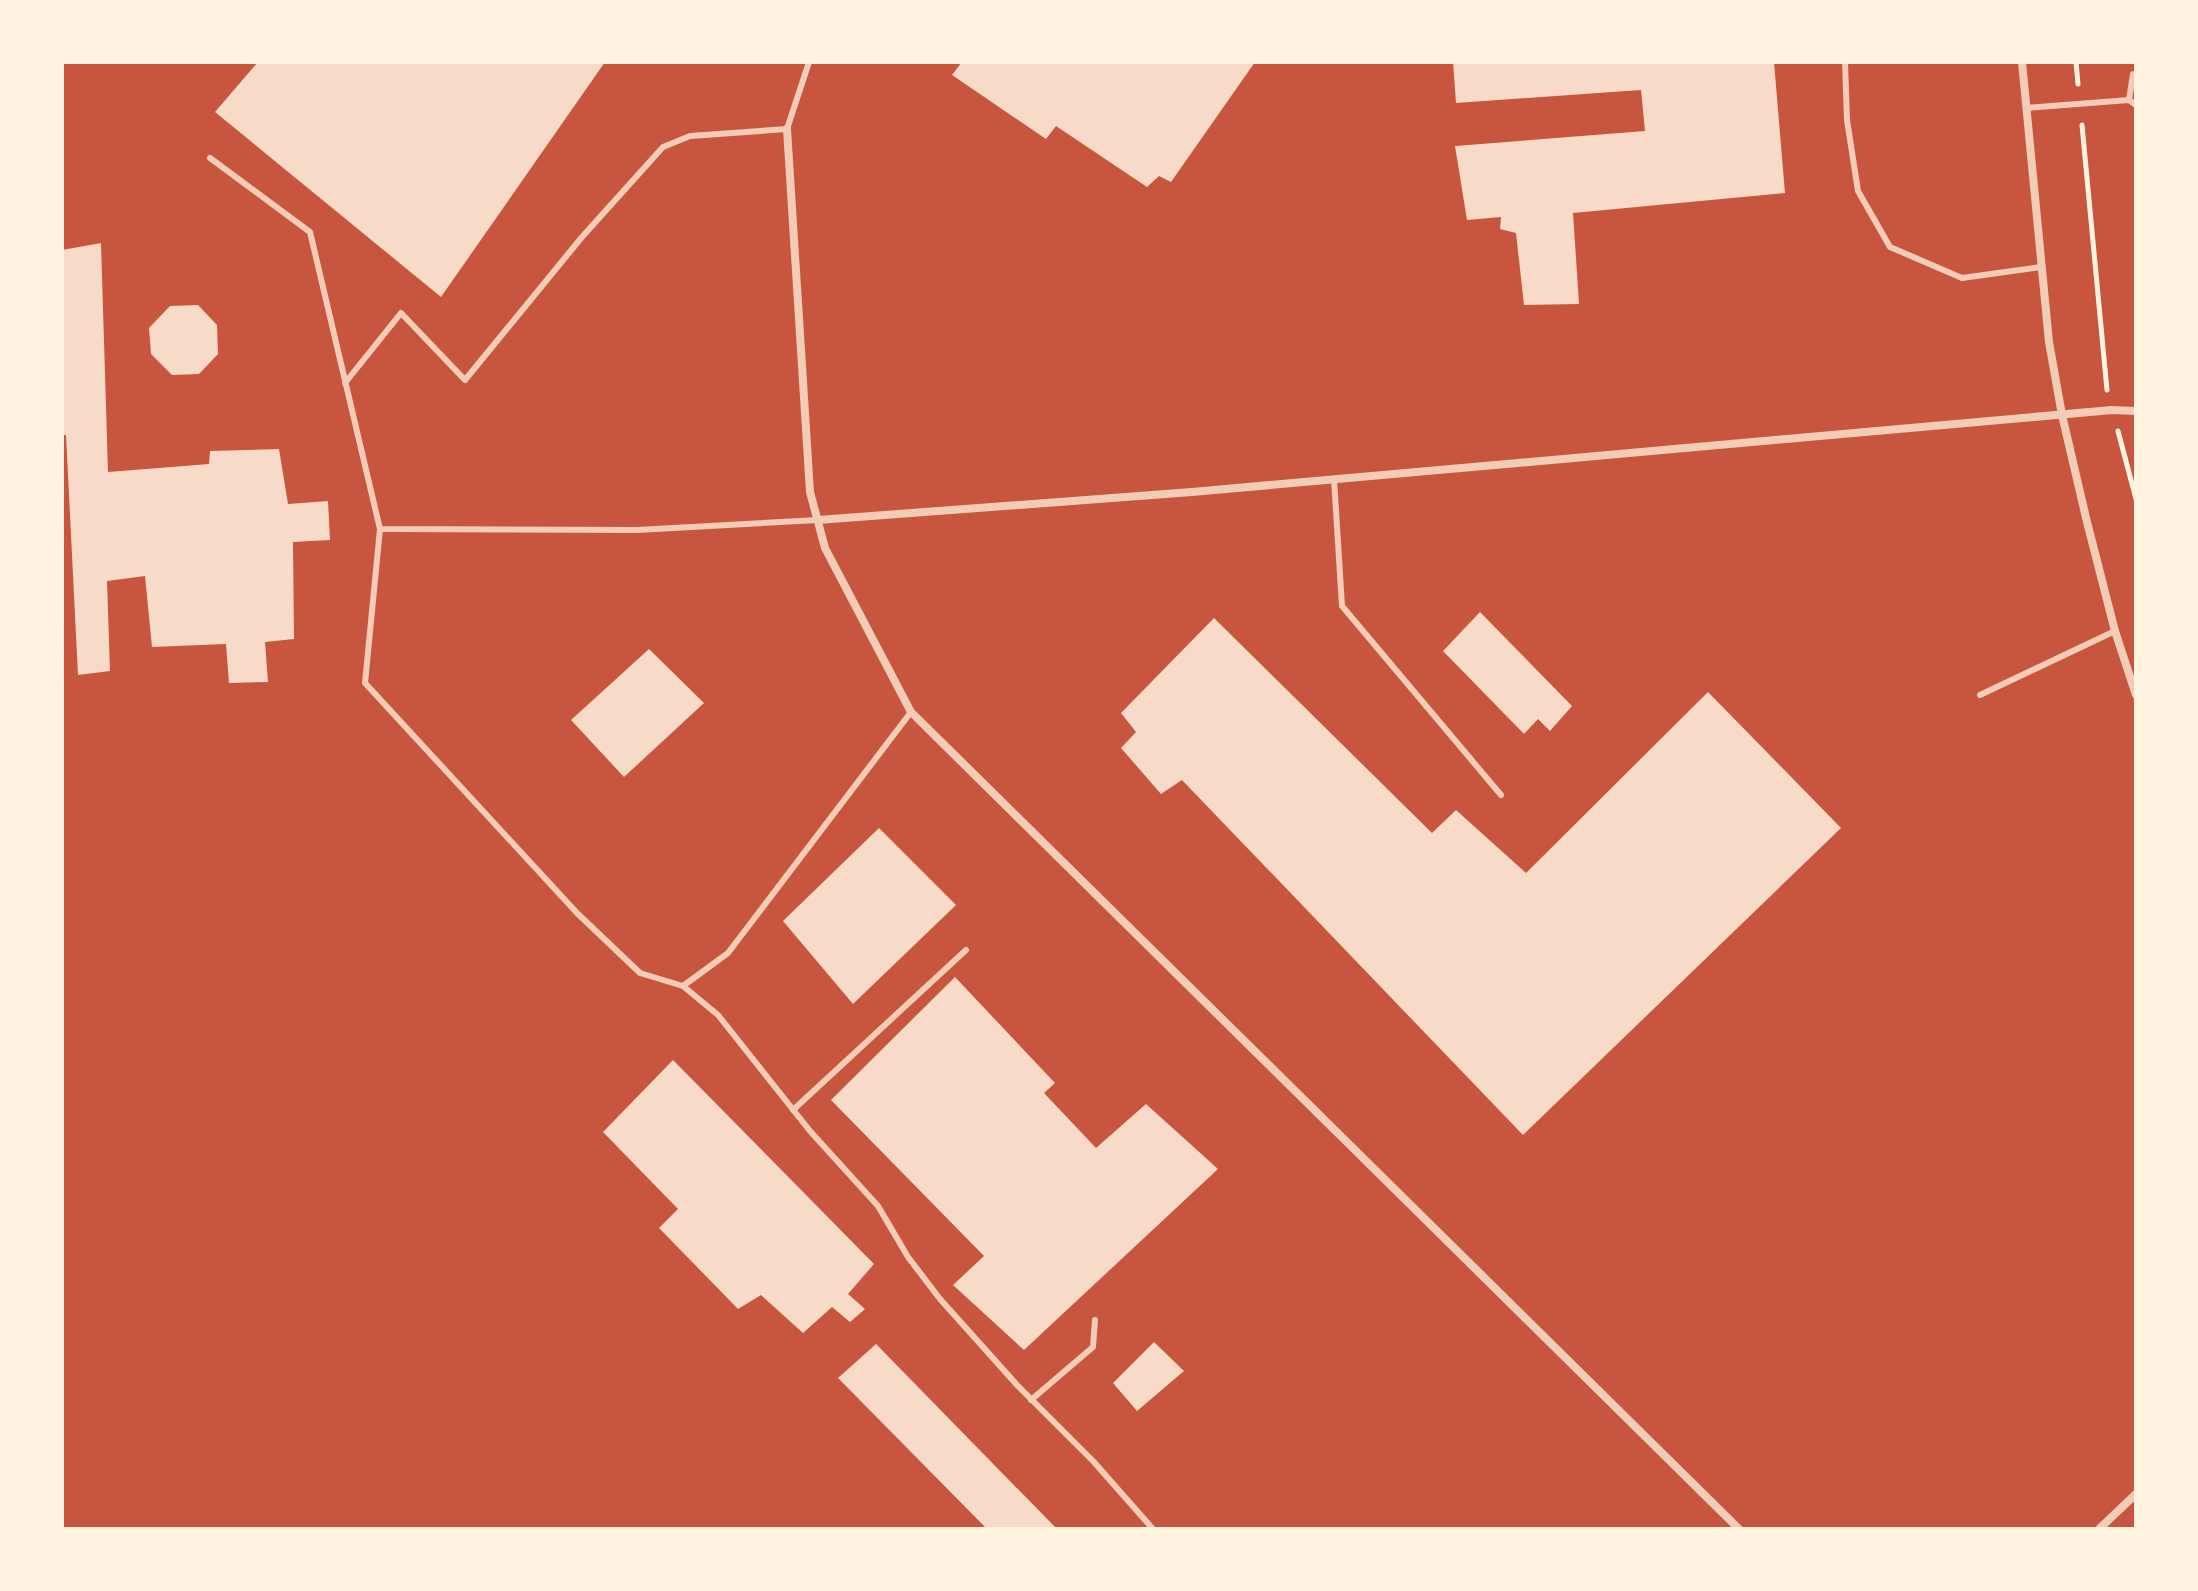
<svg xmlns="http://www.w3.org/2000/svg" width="2198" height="1591" font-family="Jost,sans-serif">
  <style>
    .building { fill: #f7dbc8 }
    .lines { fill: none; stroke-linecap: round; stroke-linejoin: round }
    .path { stroke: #fff3e0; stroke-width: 5 }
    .service { stroke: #f1ccb7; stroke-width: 6 }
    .minor { stroke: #f1ccb7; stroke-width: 8 }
  </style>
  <rect width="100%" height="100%" fill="#c8553d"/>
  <g class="building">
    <polygon points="258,62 605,62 441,297 215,112"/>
    <polygon points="962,62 1255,62 1171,182 1159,176 1147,187 1056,126 1046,139 952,75"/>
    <polygon points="1453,62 1774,62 1785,193 1573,213 1579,304 1524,305 1516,233 1500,229 1501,217 1467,220 1455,146 1645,131 1641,90 1456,103"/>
    <polygon points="101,243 108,472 209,464 210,451 279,449 288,504 328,501 330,540 293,542 294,639 265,642 268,682 229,683 226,644 152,647 145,576 107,581 110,671 78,675 66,435 62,435 62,250"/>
    <polygon points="198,305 217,325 218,354 199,374 172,375 151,354 149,328 170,306"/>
    <polygon points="1480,612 1572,706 1550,731 1538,719 1524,734 1443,651"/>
    <polygon points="1214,618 1432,833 1456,810 1526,873 1708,692 1841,828 1523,1135 1182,780 1161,794 1121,748 1136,732 1121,713"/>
    <polygon points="649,649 704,703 624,777 571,720"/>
    <polygon points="879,828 956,905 853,1004 783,921"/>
    <polygon points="955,977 1055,1083 1044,1093 1096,1148 1146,1104 1218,1169 1024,1350 953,1285 984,1256 831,1100"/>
    <polygon points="673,1060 874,1264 848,1294 865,1309 850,1322 832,1307 803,1333 761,1295 738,1309 659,1228 678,1209 603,1132"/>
    <polygon points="1154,1342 1184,1371 1137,1411 1113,1383"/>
    <polygon points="876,1344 1057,1529 987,1529 838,1378"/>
  </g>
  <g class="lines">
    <g class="path">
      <polyline points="2076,62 2078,84"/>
      <polyline points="2082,125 2107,390"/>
      <polyline points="2118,431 2136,499"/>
    </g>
    <g class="service">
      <polyline points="1845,62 1847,120 1858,191 1890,247 1962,278 2041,267"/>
      <polyline points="2129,100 2133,74"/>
      <polyline points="2026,108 2129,100 2136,105"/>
      <polyline points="210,158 310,232 380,529 637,530 818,520"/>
      <polyline points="345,383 401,313 465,380 582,237 663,147 690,136 787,129 809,62"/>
      <polyline points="1334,479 1342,606 1501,795"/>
      <polyline points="380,529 365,683 577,913 640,973 683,986 728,953 911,712"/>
      <polyline points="1980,695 2115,631"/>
      <polyline points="683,986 718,1015 810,1131 878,1206 908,1257 940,1299 1017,1385 1093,1461 1153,1529"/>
      <polyline points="793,1110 966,950"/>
      <polyline points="1031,1400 1093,1347 1095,1320"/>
    </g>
    <g class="minor">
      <polyline points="2022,62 2049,342 2062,415 2087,522 2115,631 2136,695"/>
      <polyline points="787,129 810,492 825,548 911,712 1739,1529"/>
      <polyline points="818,520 1192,492 2112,410 2136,411"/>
      <polyline points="2099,1529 2136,1494"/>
    </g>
  </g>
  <rect width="2198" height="1591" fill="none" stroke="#fff3e0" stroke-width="128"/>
</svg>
